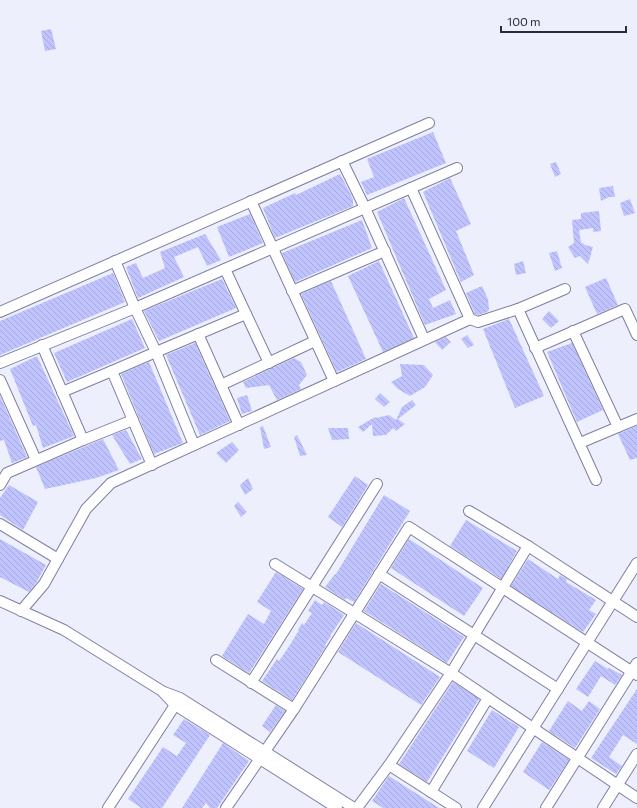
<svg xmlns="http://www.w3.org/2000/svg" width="637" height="808" font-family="Commissioner,sans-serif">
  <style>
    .building { fill: url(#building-back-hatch) }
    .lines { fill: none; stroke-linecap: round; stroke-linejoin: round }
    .minor-casing { stroke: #7d7fa0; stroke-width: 12 }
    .minor { stroke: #fff; stroke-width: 10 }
  </style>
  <defs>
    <pattern id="building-back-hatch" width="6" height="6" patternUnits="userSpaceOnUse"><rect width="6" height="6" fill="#c0c3fe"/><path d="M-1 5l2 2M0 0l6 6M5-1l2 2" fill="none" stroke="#a5a8da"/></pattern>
  </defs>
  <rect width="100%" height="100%" fill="#edeffd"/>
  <g class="building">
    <polygon points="51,29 56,49 45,51 41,31"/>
    <polygon points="433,132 446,163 367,195 361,182 374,177 367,159"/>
    <polygon points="556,162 561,174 555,177 550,164"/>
    <polygon points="340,174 353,199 353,206 275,238 263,208 295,193 296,195"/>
    <polygon points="450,178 471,224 456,231 474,275 461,282 423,192"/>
    <polygon points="613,186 615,197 609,197 601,201 599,188"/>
    <polygon points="404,198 446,290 429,299 433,308 450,300 456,314 425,325 377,212"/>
    <polygon points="630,199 635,213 624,216 620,203"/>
    <polygon points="599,211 601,231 593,232 593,228 579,230 581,242 585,245 593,247 588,264 580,256 575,258 568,247 574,243 572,220 581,219 581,213"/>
    <polygon points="250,214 263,243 229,257 217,227"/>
    <polygon points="362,220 372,248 295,282 282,253"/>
    <polygon points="205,234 221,260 207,266 198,247 174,257 184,277 138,298 126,267 136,263 143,278 165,268 160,252"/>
    <polygon points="557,251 562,268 555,271 549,253"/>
    <polygon points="379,261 414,338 383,352 348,276"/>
    <polygon points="523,261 526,273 516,275 514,264"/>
    <polygon points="113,273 125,302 0,355 0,321"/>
    <polygon points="606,278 618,305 597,314 585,287"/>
    <polygon points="222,279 236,308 159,341 144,311"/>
    <polygon points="331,281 366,359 337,372 301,294"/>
    <polygon points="482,286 488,299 489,310 487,312 478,315 475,314 466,293"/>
    <polygon points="549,311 559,321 551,328 542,319"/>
    <polygon points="132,319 145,348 67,382 54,353"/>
    <polygon points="509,319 544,396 515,408 483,329"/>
    <polygon points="467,335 474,345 468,348 461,339"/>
    <polygon points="446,337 451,342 442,350 435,342"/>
    <polygon points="195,343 230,421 200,435 166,355"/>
    <polygon points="572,343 603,410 577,422 547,352"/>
    <polygon points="37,356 74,436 43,448 36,425 33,426 10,369"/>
    <polygon points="294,358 301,362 307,375 299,385 301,389 277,400 269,385 246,388 243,382"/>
    <polygon points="149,362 183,443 154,454 121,374"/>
    <polygon points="400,364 424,365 433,375 425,387 410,396 398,389 391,382 402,376"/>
    <polygon points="380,393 390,402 384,407 375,399"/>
    <polygon points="247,395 252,411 242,414 237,398"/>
    <polygon points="0,396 27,457 12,463 4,440 0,441"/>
    <polygon points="412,400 416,405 398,419 405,424 396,431 393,428 386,435 373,436 372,424 363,432 358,427 375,417 376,418 389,415 396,420 402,407"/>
    <polygon points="263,426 271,447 264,449 260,427"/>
    <polygon points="637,426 637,458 630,460 618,434"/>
    <polygon points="328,428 348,428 349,439 332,440"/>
    <polygon points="126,430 142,459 130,464 112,435"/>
    <polygon points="297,435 307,455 300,456 294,437"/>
    <polygon points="103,439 119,470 96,478 45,489 36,467"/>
    <polygon points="232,442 239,450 226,463 216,453"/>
    <polygon points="355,476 368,485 342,527 328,517"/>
    <polygon points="248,478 253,489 245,495 240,485"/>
    <polygon points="9,485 38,502 23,530 0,515 0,498"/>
    <polygon points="384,495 410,511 354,602 346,598 345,600 325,587 335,574 336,574"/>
    <polygon points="238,502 247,512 241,517 234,506"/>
    <polygon points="466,520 517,551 501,579 450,546"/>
    <polygon points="0,539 46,565 36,583 29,592 0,577"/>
    <polygon points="409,539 483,588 464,616 391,568"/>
    <polygon points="528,559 558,579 560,575 567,579 566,582 596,600 589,610 596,614 583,632 511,586"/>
    <polygon points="276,572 303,589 249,673 222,656 248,614 264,624 271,611 257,602"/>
    <polygon points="381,584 464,637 447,663 364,611"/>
    <polygon points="315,600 322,605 324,602 344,615 330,636 331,636 325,645 326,646 292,700 262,681 277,659 279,661 290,645 299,630 298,630 302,623 304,625 312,613 308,611"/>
    <polygon points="356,623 440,677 421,705 338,652"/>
    <polygon points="595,661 608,669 609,668 622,675 615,685 601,676 588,697 576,689"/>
    <polygon points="453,682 479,699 427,782 399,764"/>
    <polygon points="637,689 637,744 623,735 609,757 622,766 616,774 591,758"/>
    <polygon points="568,701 582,711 589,701 600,709 575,748 549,731"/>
    <polygon points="276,705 285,711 270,732 262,726"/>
    <polygon points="492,710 519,727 494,768 467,751"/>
    <polygon points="184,719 210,735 162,808 141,808 128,799 163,747 177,756 186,743 173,735"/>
    <polygon points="542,742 569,760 549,790 523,772"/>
    <polygon points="223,743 249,761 217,808 210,808 206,803 202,808 182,808"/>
    <polygon points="389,776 439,808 383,808 372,801"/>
  </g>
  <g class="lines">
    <g class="minor-casing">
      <g id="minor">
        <polyline points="342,161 365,208 424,339"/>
        <polyline points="411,188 470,319 478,322 518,309 565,289"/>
        <polyline points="251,201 334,381"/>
        <polyline points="115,261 135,308 457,168"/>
        <polyline points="292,291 385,251"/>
        <polyline points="518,309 596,480"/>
        <polyline points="0,312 429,123"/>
        <polyline points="246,314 269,363"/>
        <polyline points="573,331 618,427 580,443"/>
        <polyline points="198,334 239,425"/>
        <polyline points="42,345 83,440 133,420"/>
        <polyline points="535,348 625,309 637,335"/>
        <polyline points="0,363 135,308 156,352 246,314 225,269"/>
        <polyline points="0,380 36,460"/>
        <polyline points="221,385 315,341"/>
        <polyline points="62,392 112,371"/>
        <polyline points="618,427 637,419"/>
        <polyline points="152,465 112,371 156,352 194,445"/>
        <polyline points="0,485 7,473 83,440"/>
        <polyline points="469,511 528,546 637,617"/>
        <polyline points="0,524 58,559"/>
        <polyline points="275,564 451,673 528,546"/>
        <polyline points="379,574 558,689"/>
        <polyline points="0,601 64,630 162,691 175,705 337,808"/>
        <polyline points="21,611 44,584 86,509 111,483 470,319"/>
        <polyline points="216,660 294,709"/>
        <polyline points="251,683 377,484"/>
        <polyline points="164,692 180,698 354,808"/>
        <polyline points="389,765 456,808"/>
        <polyline points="431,792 488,698"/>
        <polyline points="108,808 179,699"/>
        <polyline points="226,808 294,709 409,527 637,675"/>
        <polyline points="357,808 389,765 451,673 637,798"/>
        <polyline points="483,808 637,563"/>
        <polyline points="546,808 637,663"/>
        <polyline points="603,808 637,754"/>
      </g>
    </g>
    <use href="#minor" class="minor"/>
  </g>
  <path d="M501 26v6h125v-6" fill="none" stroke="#2a2b38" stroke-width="2"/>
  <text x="507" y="26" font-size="12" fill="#2a2b38" stroke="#edeffd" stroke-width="3" paint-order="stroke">100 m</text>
</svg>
